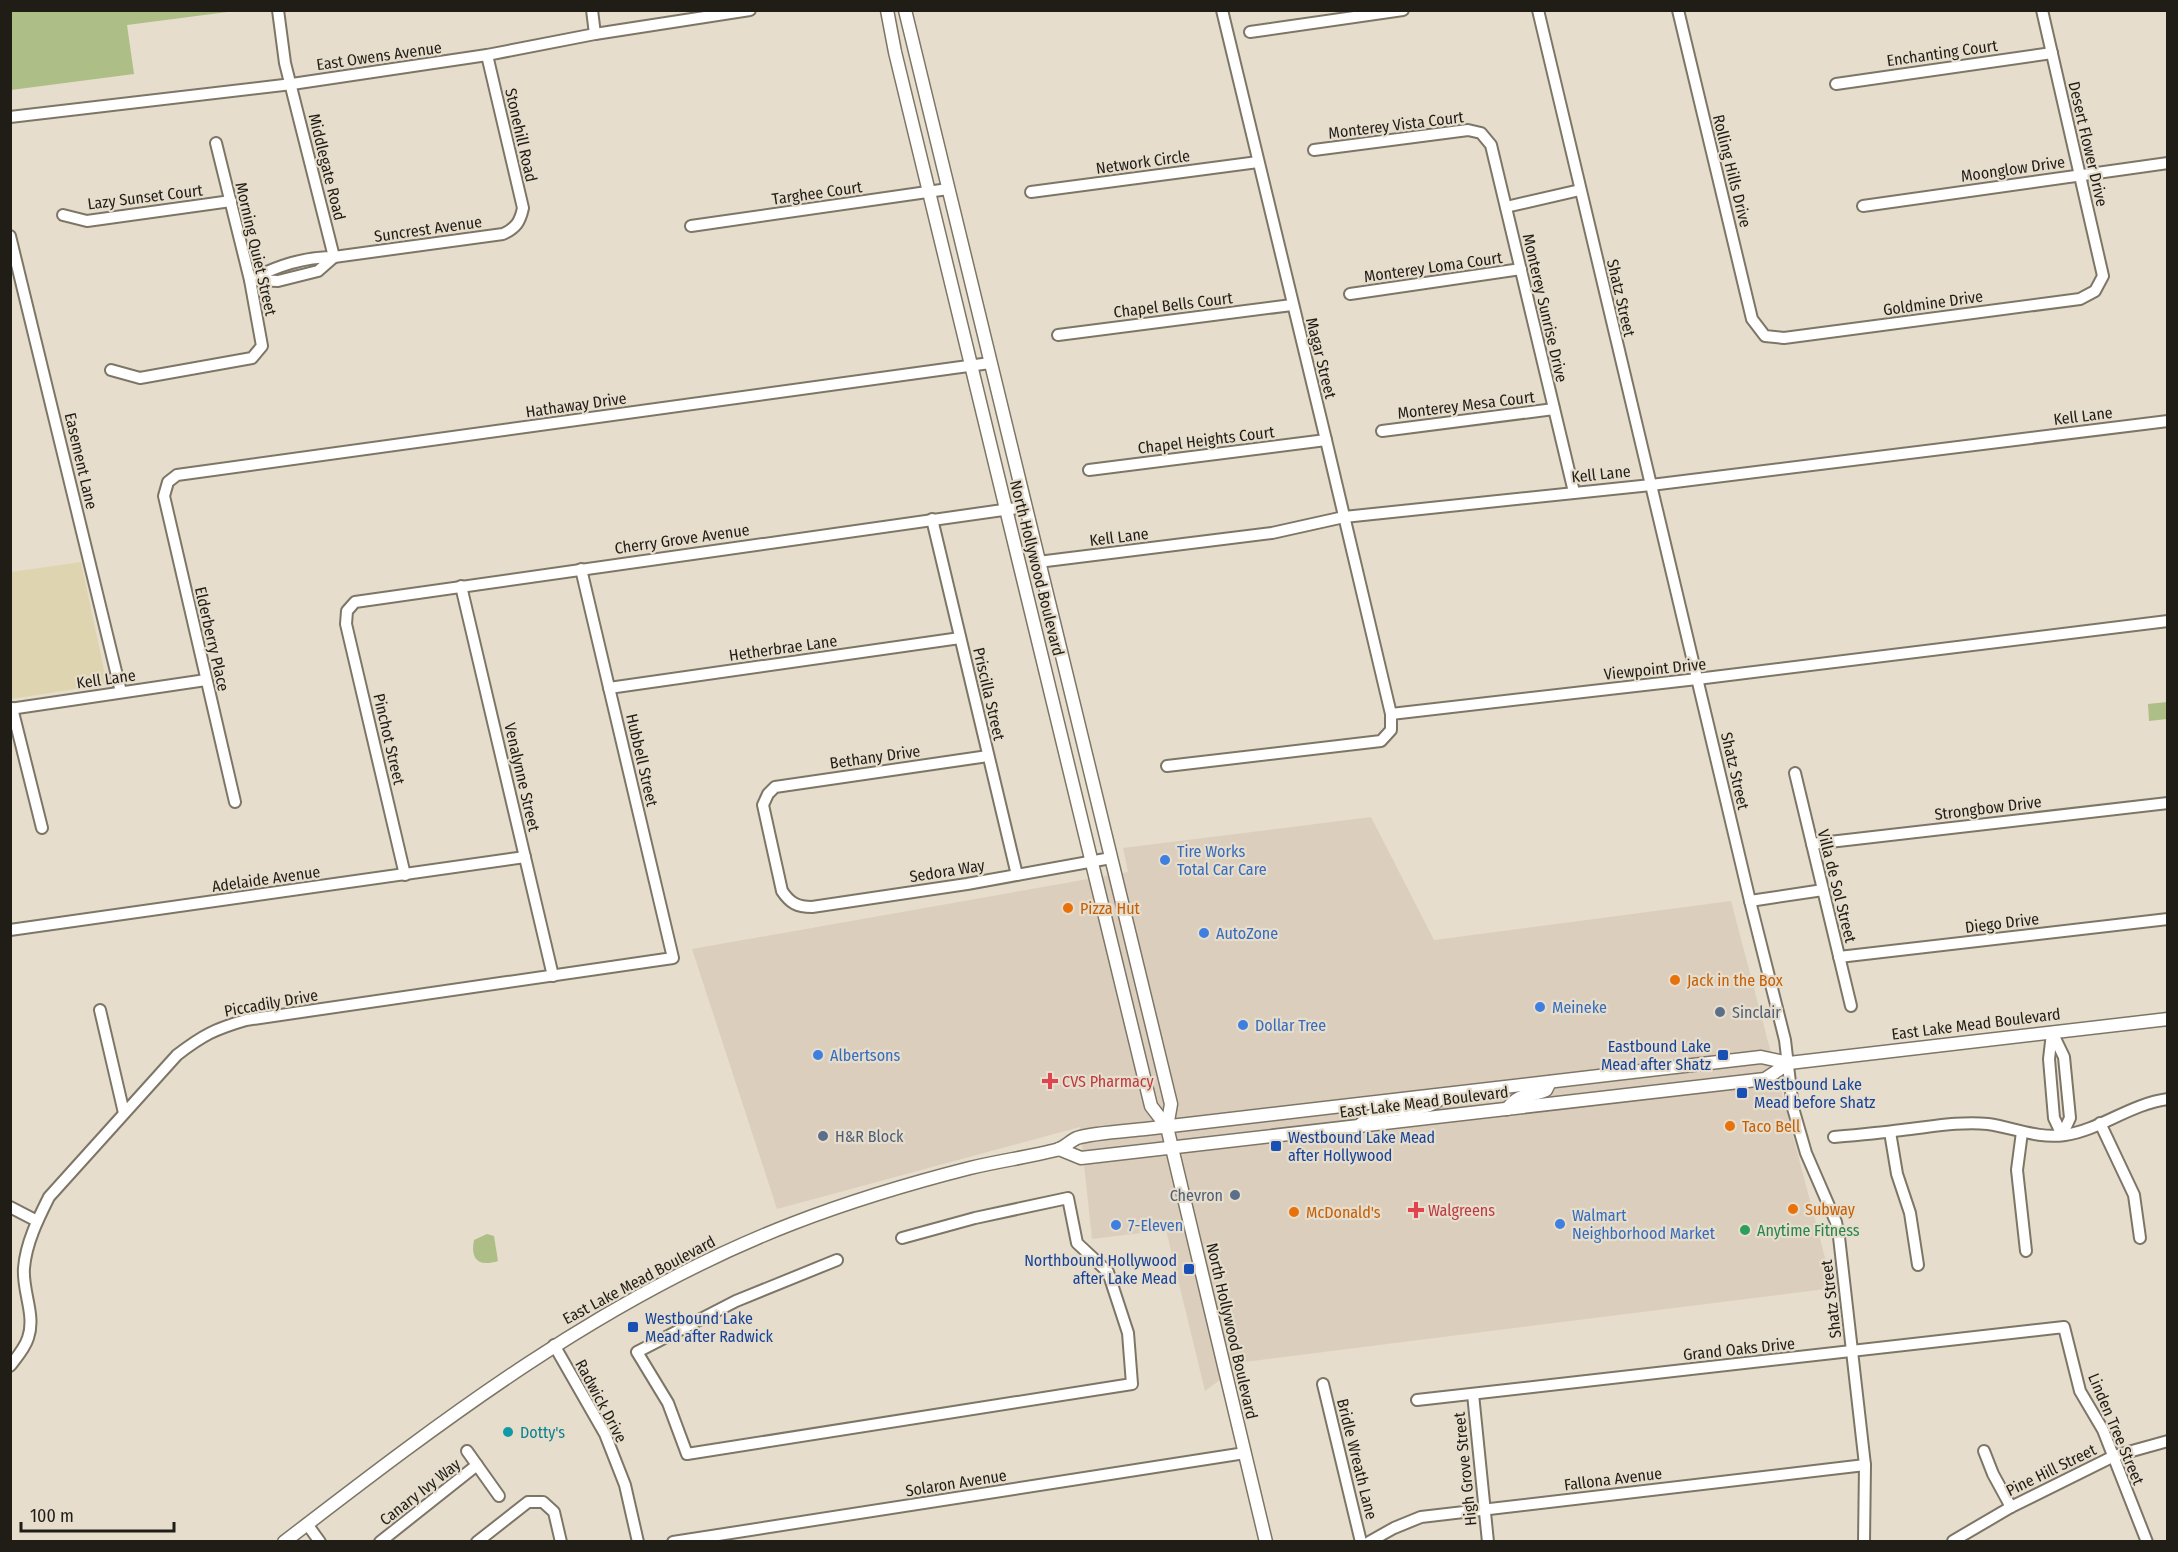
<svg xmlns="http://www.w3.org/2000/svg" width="2178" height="1552" font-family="'Fira Sans Condensed',sans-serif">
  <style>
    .commercial { fill: #dccebc }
    .green { fill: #aebe87 }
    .sand { fill: #ded5b0 }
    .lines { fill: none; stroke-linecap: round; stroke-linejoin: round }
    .minor-casing { stroke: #7d7666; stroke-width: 14 }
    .major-casing { stroke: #7d7666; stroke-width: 15 }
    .minor { stroke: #fff; stroke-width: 10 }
    .major { stroke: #fff; stroke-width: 12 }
    .shop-dot { fill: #3f7fe0; stroke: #e6ddcc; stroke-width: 2 }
    .food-dot { fill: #e8710a; stroke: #e6ddcc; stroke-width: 2 }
    .service-dot { fill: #5c6f8a; stroke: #e6ddcc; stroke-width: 2 }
    .transit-dot { fill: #1a4fb4; stroke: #e6ddcc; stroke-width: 2 }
    .health-dot { fill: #e0444e; stroke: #e6ddcc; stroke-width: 2 }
    .leisure-dot { fill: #2e9e5b; stroke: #e6ddcc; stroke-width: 2 }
    .culture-dot { fill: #0f9aa8; stroke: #e6ddcc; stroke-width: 2 }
    .labels { text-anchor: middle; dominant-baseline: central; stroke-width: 4.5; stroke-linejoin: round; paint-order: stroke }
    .street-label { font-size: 16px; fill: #201d17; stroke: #e6ddcc }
    .shop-label { font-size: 16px; fill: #366cbe; stroke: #e6ddcc; text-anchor: start }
    .food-label { font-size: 16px; fill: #c56008; stroke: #e6ddcc; text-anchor: start }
    .service-label { font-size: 16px; fill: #4e5e75; stroke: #e6ddcc; text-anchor: start }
    .transit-label { font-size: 16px; fill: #164399; stroke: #e6ddcc; text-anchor: start }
    .health-label { font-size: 16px; fill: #be3a42; stroke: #e6ddcc; text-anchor: start }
    .leisure-label { font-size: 16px; fill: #27864d; stroke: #e6ddcc; text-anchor: start }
    .culture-label { font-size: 16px; fill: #0d838f; stroke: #e6ddcc; text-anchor: start }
  </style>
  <rect width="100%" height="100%" fill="#e6ddcc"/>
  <polygon class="commercial" points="1371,817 1434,940 1731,901 1833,1288 1244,1362 1205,1391 1166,1230 1092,1239 1080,1127 777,1209 692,949 1128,872 1123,848"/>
  <g class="green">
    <polygon points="10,11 11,10 235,11 127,25 134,74 11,90"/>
    <polygon points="2167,702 2167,719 2149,721 2148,704"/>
    <path d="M487 1234 494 1236 498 1261C479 1267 470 1260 474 1240Z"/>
  </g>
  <polygon class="sand" points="81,562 107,684 11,699 11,572"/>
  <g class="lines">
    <g class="minor-casing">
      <g id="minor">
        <polyline points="278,10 285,63 334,257"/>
        <polyline points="592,10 595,34"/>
        <polyline points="1222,10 1326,440 1391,714"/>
        <polyline points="1538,10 1750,901 1785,1040 1793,1108 1806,1153 1836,1222 1839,1237 1865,1465 1864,1542"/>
        <polyline points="1678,10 1752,319 1765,336 1784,338 2080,299 2095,291 2103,276 2042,10"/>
        <polyline points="1250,32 1403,10"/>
        <polyline points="1836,84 2052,53"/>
        <polyline points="10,117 292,84 487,55 595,34 750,10"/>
        <polyline points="1314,150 1468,130 1481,133 1491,145 1574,492"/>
        <polyline points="1031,192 1258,162"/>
        <polyline points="1863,206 2168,163"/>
        <polyline points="1506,207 1580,190"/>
        <polyline points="63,215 87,221 231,201"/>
        <polyline points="691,226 948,189"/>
        <polyline points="10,236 121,692"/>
        <path d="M250 280C277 266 303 257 334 257L503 234C516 228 520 222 523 208L487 55"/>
        <polyline points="253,280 278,281 318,271 334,257"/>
        <polyline points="1350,294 1521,269"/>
        <polyline points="1058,335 1292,305"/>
        <polyline points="111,370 140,378 252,358 262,346 250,280 216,143"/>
        <polyline points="1382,431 1554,409"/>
        <polyline points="1089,470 1326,440"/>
        <polyline points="932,519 1017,875"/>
        <polyline points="1038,562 1272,533 1344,517 1651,485 2168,421"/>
        <polyline points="461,586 553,976"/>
        <polyline points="609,688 960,638"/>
        <polyline points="12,708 42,828"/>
        <polyline points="10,709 206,680"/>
        <path d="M988 756 775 787 768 794 763 805 782 891C790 903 797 907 812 907L967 884 1111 858"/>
        <polyline points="1167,766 1381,741 1391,730 1391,714 1697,679 2168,621"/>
        <polyline points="1795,773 1851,1006"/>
        <polyline points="235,802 164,496 168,482 177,475 990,363"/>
        <polyline points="1812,844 2168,803"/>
        <polyline points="405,875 346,624 347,611 355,602 1024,507"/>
        <polyline points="1750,901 1823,890"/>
        <polyline points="10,930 525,857"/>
        <polyline points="1839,957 2168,919"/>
        <polyline points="100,1010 124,1113"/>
        <polyline points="2052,1032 2064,1057 2070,1118 2062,1135"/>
        <polyline points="2052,1033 2049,1059 2054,1118 2062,1135"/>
        <polyline points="2100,1123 2134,1195 2140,1238"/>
        <polyline points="1890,1132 1897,1174 1910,1213 1918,1265"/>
        <polyline points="2022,1132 2017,1170 2026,1251"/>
        <path d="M1834 1137C1857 1135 1879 1133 1902 1130 1930 1127 1960 1121 1988 1124 2015 1128 2038 1139 2065 1135 2100 1130 2130 1104 2168 1099"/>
        <polyline points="10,1207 37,1221"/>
        <polyline points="837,1260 736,1301 637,1352 668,1403 687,1454 1132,1384 1128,1333 1108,1272 1077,1243 1068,1198 975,1218 902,1238"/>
        <polyline points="554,1345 605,1434 625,1485 638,1542"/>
        <path d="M10 1366C17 1357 25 1348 28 1338 36 1315 22 1291 24 1268 26 1243 38 1219 49 1197L177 1055C203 1035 215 1029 246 1020L673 958 581 569"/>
        <polyline points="1323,1384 1361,1542"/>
        <polyline points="1473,1394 1488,1542"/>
        <polyline points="1417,1400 2064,1327 2080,1391 2103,1430 2147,1542"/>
        <polyline points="467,1451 499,1496"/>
        <polyline points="1984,1451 1993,1474 2011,1507"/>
        <polyline points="307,1524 320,1542"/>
        <polyline points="1953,1541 2011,1507 2114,1456 2168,1441"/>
        <polyline points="380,1542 477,1465"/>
        <polyline points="477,1542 528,1502 543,1502 554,1512 561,1542"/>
        <polyline points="673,1542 1245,1453"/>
        <polyline points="1369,1542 1394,1528 1421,1517 1865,1465"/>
      </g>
    </g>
    <g class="major-casing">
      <g id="major">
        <polyline points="887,10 895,52 1151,1106 1167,1127"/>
        <polyline points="905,10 1171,1104 1167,1127 1266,1542"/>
        <path d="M1507 1109C1521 1091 1529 1098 1546 1090L1550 1082"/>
        <path d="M1360 1125C1366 1120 1373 1113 1381 1112 1399 1107 1427 1112 1441 1098"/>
        <polyline points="1059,1149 1081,1158 1765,1079 1789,1063"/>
        <path d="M284 1542C444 1419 604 1296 794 1223 851 1201 911 1183 970 1168 999 1161 1028 1157 1056 1150 1064 1148 1070 1141 1077 1138 1092 1133 1127 1131 1145 1129L1761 1057 1789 1063 2168 1019"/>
      </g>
    </g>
    <use href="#minor" class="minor"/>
    <use href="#major" class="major"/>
  </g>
  <g class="shop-dot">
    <circle cx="1165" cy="860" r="6"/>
    <circle cx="1204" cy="933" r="6"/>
    <circle cx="1540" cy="1007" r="6"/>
    <circle cx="1243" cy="1025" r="6"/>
    <circle cx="818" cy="1055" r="6"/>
    <circle cx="1560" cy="1224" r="6"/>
    <circle cx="1116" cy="1225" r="6"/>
  </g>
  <g class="food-dot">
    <circle cx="1068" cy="908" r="6"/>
    <circle cx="1675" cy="980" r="6"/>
    <circle cx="1730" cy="1126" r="6"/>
    <circle cx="1793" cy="1209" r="6"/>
    <circle cx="1294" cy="1212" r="6"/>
  </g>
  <g class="service-dot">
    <circle cx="1720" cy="1012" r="6"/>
    <circle cx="823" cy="1136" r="6"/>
    <circle cx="1235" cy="1195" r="6"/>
  </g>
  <g class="transit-dot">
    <rect x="1717" y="1049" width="12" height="12" rx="3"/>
    <rect x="1736" y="1087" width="12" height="12" rx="3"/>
    <rect x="1270" y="1140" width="12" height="12" rx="3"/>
    <rect x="1183" y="1263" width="12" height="12" rx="3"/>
    <rect x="627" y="1321" width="12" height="12" rx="3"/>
  </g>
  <g class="health-dot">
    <path d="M1047 1072h6v6h6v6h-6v6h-6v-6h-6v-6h6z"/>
    <path d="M1413 1201h6v6h6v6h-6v6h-6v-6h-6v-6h6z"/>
  </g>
  <circle class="leisure-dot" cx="1745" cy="1230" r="6"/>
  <circle class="culture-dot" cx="508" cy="1432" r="6"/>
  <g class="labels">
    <g class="street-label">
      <text transform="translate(1942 53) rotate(-8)">Enchanting Court</text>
      <text transform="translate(379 56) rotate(-8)">East Owens Avenue</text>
      <text transform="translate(1396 125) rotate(-7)">Monterey Vista Court</text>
      <text transform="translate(521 135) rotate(77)">Stonehill Road</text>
      <text transform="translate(2088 144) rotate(77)">Desert Flower Drive</text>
      <text transform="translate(1143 162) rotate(-8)">Network Circle</text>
      <text transform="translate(327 167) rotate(76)">Middlegate Road</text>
      <text transform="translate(2013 169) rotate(-8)">Moonglow Drive</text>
      <text transform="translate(1732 171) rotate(76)">Rolling Hills Drive</text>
      <text transform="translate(817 193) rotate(-8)">Targhee Court</text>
      <text transform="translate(145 197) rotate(-7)">Lazy Sunset Court</text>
      <text transform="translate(428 229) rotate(-8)">Suncrest Avenue</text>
      <text transform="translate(256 249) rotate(77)">Morning Quiet Street</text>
      <text transform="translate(1433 267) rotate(-8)">Monterey Loma Court</text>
      <text transform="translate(1621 298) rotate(77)">Shatz Street</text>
      <text transform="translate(1933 303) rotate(-8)">Goldmine Drive</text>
      <text transform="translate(1173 305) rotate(-7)">Chapel Bells Court</text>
      <text transform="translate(1545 308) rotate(77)">Monterey Sunrise Drive</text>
      <text transform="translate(1321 358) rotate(76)">Magar Street</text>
      <text transform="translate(576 405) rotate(-8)">Hathaway Drive</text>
      <text transform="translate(1466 405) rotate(-7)">Monterey Mesa Court</text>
      <text transform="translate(2083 416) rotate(-7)">Kell Lane</text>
      <text transform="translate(1206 440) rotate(-7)">Chapel Heights Court</text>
      <text transform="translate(81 461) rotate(77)">Easement Lane</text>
      <text transform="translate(1601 474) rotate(-6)">Kell Lane</text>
      <text transform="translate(1119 537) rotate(-7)">Kell Lane</text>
      <text transform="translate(682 539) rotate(-8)">Cherry Grove Avenue</text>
      <text transform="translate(1037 568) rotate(76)">North Hollywood Boulevard</text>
      <text transform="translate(212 639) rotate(77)">Elderberry Place</text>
      <text transform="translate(783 648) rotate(-8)">Hetherbrae Lane</text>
      <text transform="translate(1655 669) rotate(-6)">Viewpoint Drive</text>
      <text transform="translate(106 679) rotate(-8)">Kell Lane</text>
      <text transform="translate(989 694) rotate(77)">Priscilla Street</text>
      <text transform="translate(389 739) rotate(77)">Pinchot Street</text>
      <text transform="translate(875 757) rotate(-8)">Bethany Drive</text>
      <text transform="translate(642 760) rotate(77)">Hubbell Street</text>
      <text transform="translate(1735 771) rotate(77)">Shatz Street</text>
      <text transform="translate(522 777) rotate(77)">Venalynne Street</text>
      <text transform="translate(1988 808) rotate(-7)">Strongbow Drive</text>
      <text transform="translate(947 871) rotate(-9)">Sedora Way</text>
      <text transform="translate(266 879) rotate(-8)">Adelaide Avenue</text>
      <text transform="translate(1837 886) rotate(76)">Villa de Sol Street</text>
      <text transform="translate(2002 923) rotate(-7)">Diego Drive</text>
      <text transform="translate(271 1003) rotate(-10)">Piccadily Drive</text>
      <text transform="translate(1976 1024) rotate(-7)">East Lake Mead Boulevard</text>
      <text transform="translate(1424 1102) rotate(-7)">East Lake Mead Boulevard</text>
      <text transform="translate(639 1280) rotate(-28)">East Lake Mead Boulevard</text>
      <text transform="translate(1831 1299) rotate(-97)">Shatz Street</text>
      <text transform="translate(1232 1331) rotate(77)">North Hollywood Boulevard</text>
      <text transform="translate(1739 1349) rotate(-6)">Grand Oaks Drive</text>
      <text transform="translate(601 1401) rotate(62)">Radwick Drive</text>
      <text transform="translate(2116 1429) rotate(67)">Linden Tree Street</text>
      <text transform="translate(1357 1459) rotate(76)">Bridle Wreath Lane</text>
      <text transform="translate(1465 1469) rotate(-96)">High Grove Street</text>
      <text transform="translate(2051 1470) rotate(-26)">Pine Hill Street</text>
      <text transform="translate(1613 1479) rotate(-7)">Fallona Avenue</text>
      <text transform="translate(956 1483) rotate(-9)">Solaron Avenue</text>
      <text transform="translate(420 1492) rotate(-38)">Canary Ivy Way</text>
    </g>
    <g class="shop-label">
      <text x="1177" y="851">Tire Works<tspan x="1177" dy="18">Total Car Care</tspan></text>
      <text x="1216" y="933">AutoZone</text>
      <text x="1552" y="1007">Meineke</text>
      <text x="1255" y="1025">Dollar Tree</text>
      <text x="830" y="1055">Albertsons</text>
      <text x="1572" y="1215">Walmart<tspan x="1572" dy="18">Neighborhood Market</tspan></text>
      <text x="1128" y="1225">7-Eleven</text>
    </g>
    <g class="food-label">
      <text x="1080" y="908">Pizza Hut</text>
      <text x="1687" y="980">Jack in the Box</text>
      <text x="1742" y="1126">Taco Bell</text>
      <text x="1805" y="1209">Subway</text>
      <text x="1306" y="1212">McDonald's</text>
    </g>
    <g class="service-label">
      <text x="1732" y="1012">Sinclair</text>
      <text x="835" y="1136">H&amp;R Block</text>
      <text x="1223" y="1195" text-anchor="end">Chevron</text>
    </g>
    <g class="transit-label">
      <text x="1711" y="1046" text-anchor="end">Eastbound Lake<tspan x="1711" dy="18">Mead after Shatz</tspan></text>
      <text x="1754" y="1084">Westbound Lake<tspan x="1754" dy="18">Mead before Shatz</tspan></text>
      <text x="1288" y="1137">Westbound Lake Mead<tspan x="1288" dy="18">after Hollywood</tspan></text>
      <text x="1177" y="1260" text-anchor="end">Northbound Hollywood<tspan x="1177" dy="18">after Lake Mead</tspan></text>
      <text x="645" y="1318">Westbound Lake<tspan x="645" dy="18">Mead after Radwick</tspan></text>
    </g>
    <g class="health-label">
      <text x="1062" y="1081">CVS Pharmacy</text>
      <text x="1428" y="1210">Walgreens</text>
    </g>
    <g class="leisure-label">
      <text x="1757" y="1230">Anytime Fitness</text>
    </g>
    <g class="culture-label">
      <text x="520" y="1432">Dotty's</text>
    </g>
  </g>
  <rect width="2178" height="1552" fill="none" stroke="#201d17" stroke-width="24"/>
  <path d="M21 1522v9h153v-9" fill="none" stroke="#201d17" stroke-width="3"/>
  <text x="30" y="1522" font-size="18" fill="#201d17" stroke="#e6ddcc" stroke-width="4.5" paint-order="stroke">100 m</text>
</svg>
